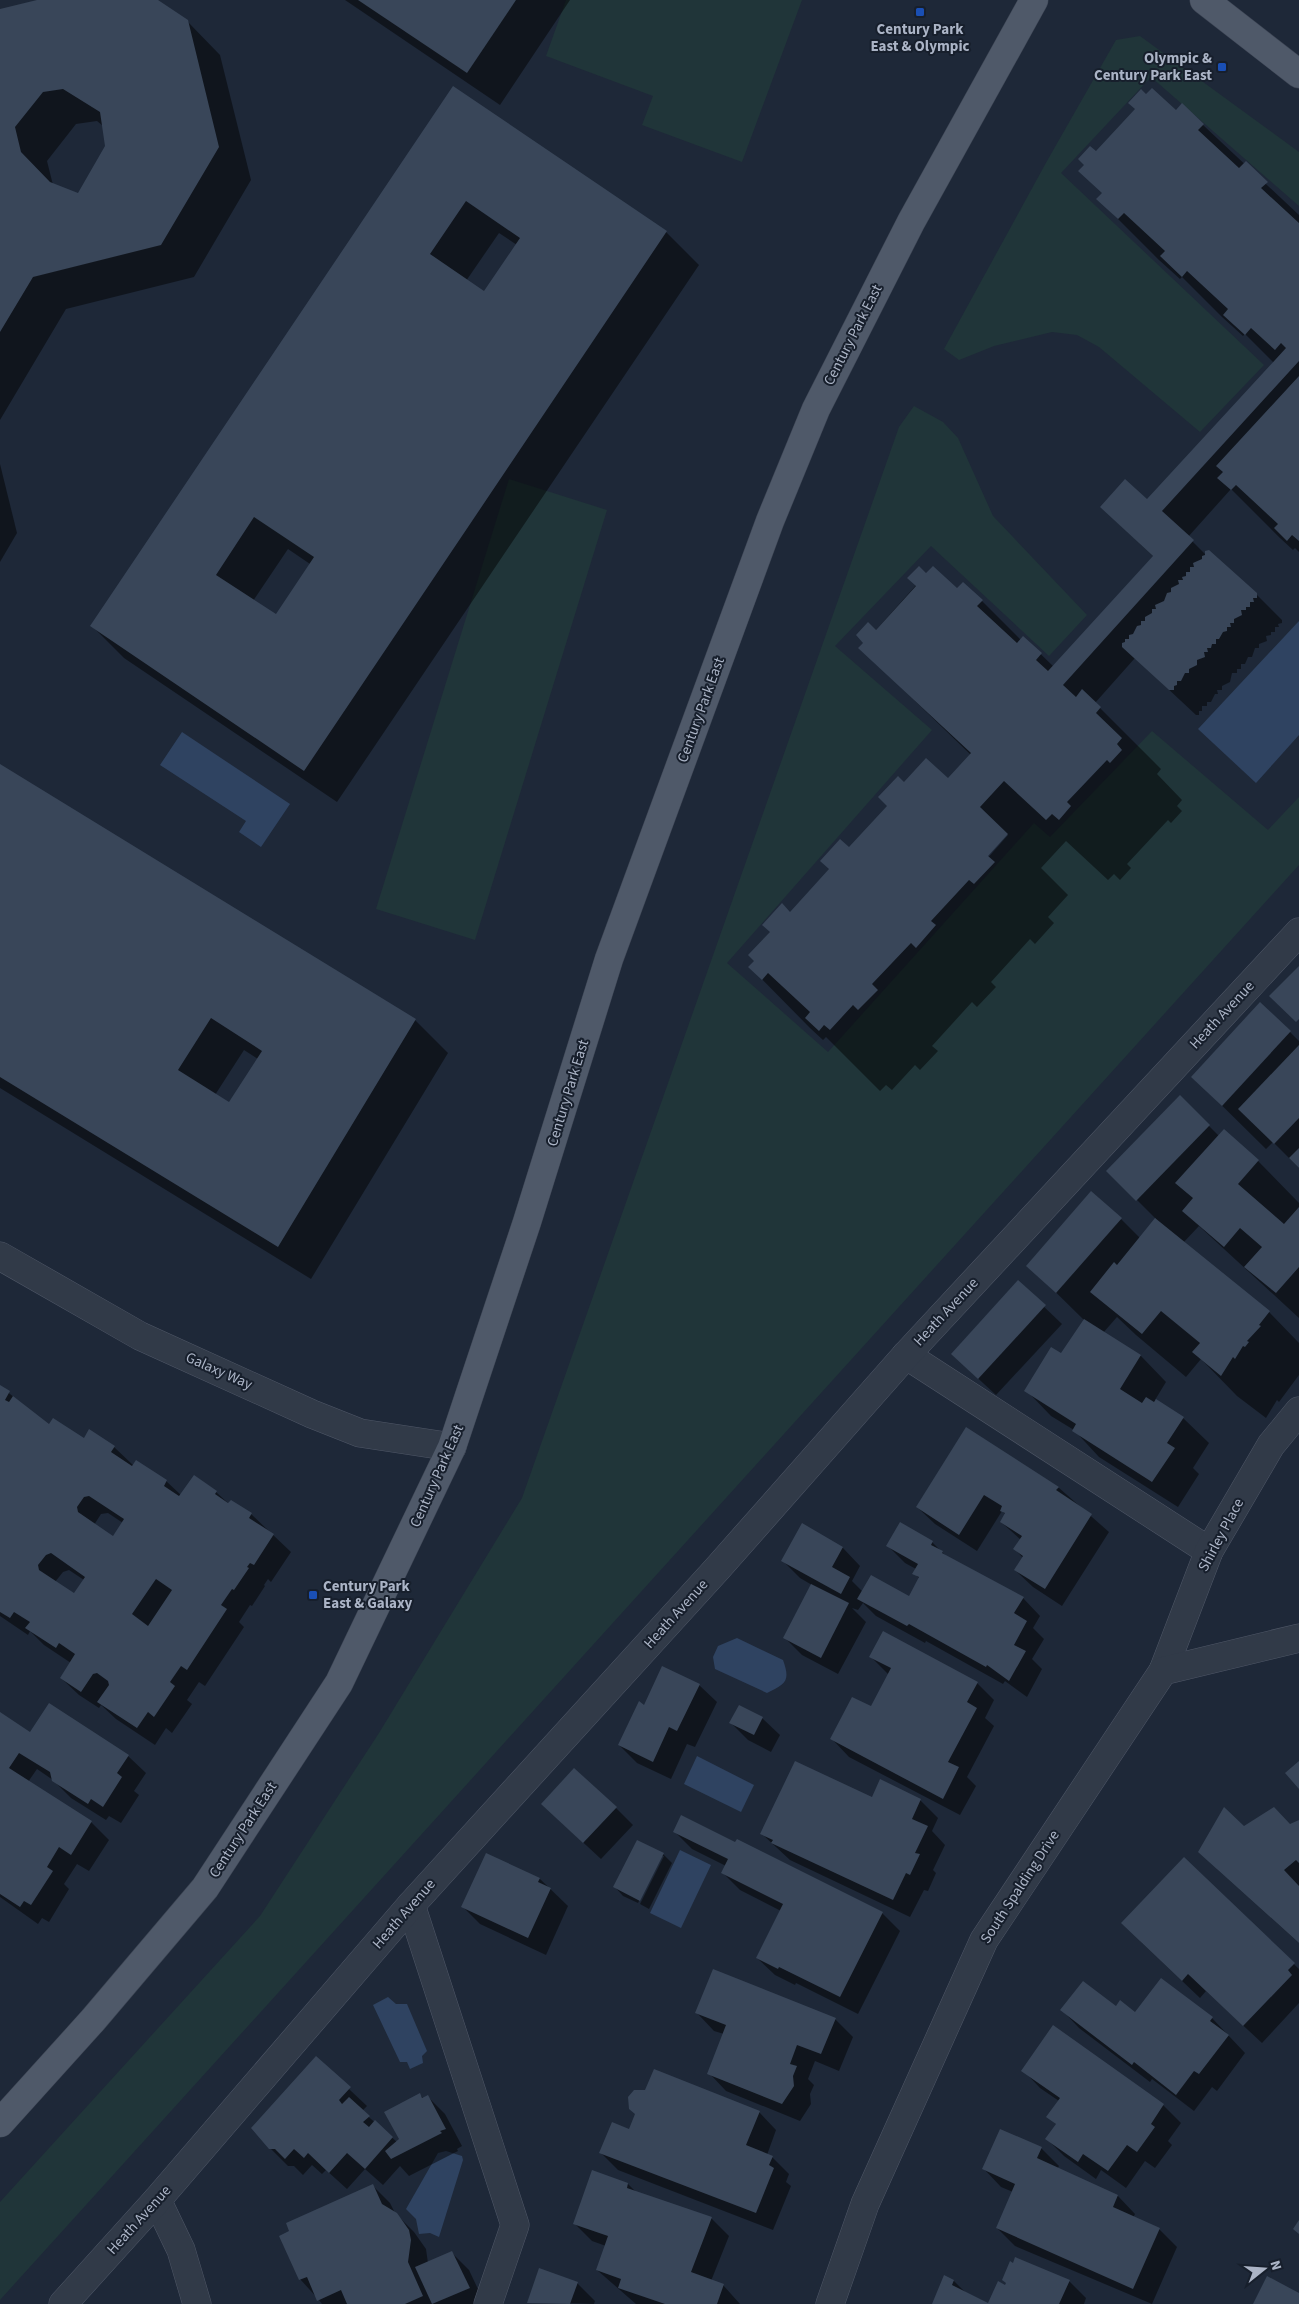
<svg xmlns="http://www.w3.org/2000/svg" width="1299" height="2304" font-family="'Source Sans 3',sans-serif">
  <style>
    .green { fill: #203539 }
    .water { fill: #2f4361 }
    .shadow { fill: #0007; fill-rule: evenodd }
    .building { fill: #394659; fill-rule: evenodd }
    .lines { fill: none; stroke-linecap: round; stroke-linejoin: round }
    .minor-casing { stroke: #4f5767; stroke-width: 29 }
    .major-casing { stroke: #3b4352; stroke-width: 29 }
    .minor { stroke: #313a48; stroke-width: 28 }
    .major { stroke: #4f5969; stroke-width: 28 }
    .transit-dot { fill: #1a4fb4; stroke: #171f2c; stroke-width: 2 }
    .labels { text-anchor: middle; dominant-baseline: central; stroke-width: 4; stroke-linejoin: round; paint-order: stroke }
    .poi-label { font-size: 15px; font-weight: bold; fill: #abb4c6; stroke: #171f2c }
    .street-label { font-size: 15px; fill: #abb4c6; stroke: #171f2c }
  </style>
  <rect width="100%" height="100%" fill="#1e2838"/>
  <g class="green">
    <polygon points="566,0 802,0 742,162 642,125 653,96 546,56"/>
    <polygon points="1140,36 1299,152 1299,206 1151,77 1061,173 1264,365 1200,432 1099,347 1077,335 1052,332 994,346 959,360 944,349 1047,161 1116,40"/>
    <polygon points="914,406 943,422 958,438 993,516 1087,615 1049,656 931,546 835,646 932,730 727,963 828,1052 1034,823 1050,837 1152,731 1268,830 1299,797 1299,865 0,2300 0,2202 260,1916 379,1733 522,1498 899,427"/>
    <polygon points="509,479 607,510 475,940 376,909"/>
  </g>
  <g class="water">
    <polygon points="1299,621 1299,735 1256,783 1198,729"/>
    <polygon points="182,732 290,804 261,847 239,832 246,821 160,765"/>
    <path d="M737 1638 783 1660C791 1682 785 1684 767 1693L715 1669 713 1657 718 1646Z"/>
    <polygon points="697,1756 754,1785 741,1812 684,1784"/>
    <polygon points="680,1850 711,1865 681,1928 650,1913"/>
    <polygon points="388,1997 396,2004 407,2004 427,2051 422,2056 423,2063 410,2069 407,2062 400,2062 373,2005"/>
    <polygon points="446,2151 462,2156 463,2160 439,2237 430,2233 419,2234 416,2219 406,2209 438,2153"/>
  </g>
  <g class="shadow">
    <path d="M42 0H155L187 21 220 55 251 180 194 277 66 309 0 420V11ZM97 121 103 126 107 147 79 194 53 185 47 161 76 124Z"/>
    <polygon points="345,0 570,0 500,105"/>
    <path d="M453 88 666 232 699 265 337 802 124 658 92 626ZM499 233 517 245 484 293 466 281ZM288 549 310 564 277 616 253 601Z"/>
    <path d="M1176 112 1203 125 1299 215V552L1295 548 1293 550 1280 538 1231 489 1188 537 1206 555 1256 594 1282 620V623L1278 624 1279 627H1275V632H1271V635L1266 636 1267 641 1259 644V648H1255L1252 657H1248L1245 664H1241V669H1237V673H1232L1230 682 1222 686V690H1217L1218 694H1215L1211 702H1207V706H1202V711H1199V715H1196L1135 658 1095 703 1161 769 1157 774 1182 800 1177 806 1182 811 1171 823 1168 820 1127 864 1131 868 1120 880 1114 874 1108 880 1066 841 1041 868 1068 895 1048 917 1054 923 1035 944 1030 939 991 982 996 987 977 1007 972 1002 932 1046 938 1051 920 1070 915 1065 892 1090 886 1085 880 1091 826 1037 823 1040 810 1028 750 967 790 913 889 806 905 784 948 780 971 755 860 648 926 574 982 601 1021 640 1023 637 1054 667 1154 557 1101 507 1147 501 1274 363 1245 334 1243 336 1222 317 1182 277 1180 279 1159 260 1098 199 1103 194 1096 153ZM1005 835H1008L985 861 983 860Z"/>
    <polygon points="0,464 17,533 0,562"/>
    <path d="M0 766 415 1020 448 1053 311 1279 0 1088ZM244 1050 258 1059 229 1104 215 1095Z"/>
    <polygon points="1290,1032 1299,1041 1299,1168 1273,1142 1266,1149 1193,1077"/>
    <polygon points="1180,1097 1219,1136 1258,1161 1299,1203 1299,1318 1199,1226 1183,1243 1269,1312 1299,1343 1299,1375 1279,1402 1277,1400 1266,1418 1237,1396 1201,1359 1186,1377 1136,1335 1117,1317 1103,1333 1141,1356 1166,1382 1155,1400 1183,1418 1209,1443 1193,1468 1199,1474 1178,1507 1099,1457 1074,1430 1051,1416 1026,1390 1062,1355 1084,1320 1028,1265 1121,1219 1140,1238 1156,1219 1108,1171"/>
    <polygon points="1018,1282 1062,1324 996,1395 970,1371"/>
    <path d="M0 1386 50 1426 84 1440 114 1447 134 1466 166 1481 181 1495 216 1492 229 1504 231 1501 251 1514 291 1552 271 1582 268 1579 264 1585 265 1586 252 1606 250 1605 239 1622 244 1627 205 1686 199 1682 187 1700 192 1704 172 1733 166 1728 155 1745 116 1719 101 1705 99 1708 79 1695 61 1678 71 1663 44 1645 30 1631 28 1635 0 1616ZM108 1513 123 1523 113 1537 94 1525 101 1514ZM69 1570 84 1580 74 1595 55 1582 63 1572Z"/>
    <polygon points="967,1429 1058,1487 1109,1532 1062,1606 1033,1587 1015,1570 1023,1558 1015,1549 1021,1540 1001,1522 1006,1515 1002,1511 977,1551 935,1524 917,1507"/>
    <polygon points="900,1524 932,1542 947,1557 1023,1598 1040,1616 1033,1628 1044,1639 1032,1659 1042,1669 1027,1697 1005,1681 1003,1684 926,1641 925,1643 876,1616 863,1603 858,1610 852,1608 866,1622 838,1674 802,1655 785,1638 812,1585 800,1578 783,1561 802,1525 843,1548 860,1566 852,1581 863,1592 909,1598 920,1579 914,1573 916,1569 905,1563 888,1546"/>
    <polygon points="871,1657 977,1683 994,1700 985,1718 994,1726 967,1777 976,1786 960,1815 849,1757 832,1739 871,1708 889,1675"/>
    <polygon points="699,1685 717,1702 695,1747 687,1744 671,1779 637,1763 619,1745 645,1706"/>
    <polygon points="0,1714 31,1734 128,1756 146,1773 134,1791 139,1795 121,1823 109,1816 106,1820 71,1798 53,1780 37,1769 28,1782 91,1822 109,1840 89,1871 77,1864 64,1884 69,1889 49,1922 42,1918 38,1924 0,1897"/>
    <polygon points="762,1718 780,1735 771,1752 748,1740 731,1723"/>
    <polygon points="881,1781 920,1800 938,1818 932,1831 945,1845 933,1870 936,1873 928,1891 924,1890 910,1917 790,1860 762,1834 873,1799"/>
    <polygon points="616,1808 633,1825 601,1859 560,1821"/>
    <polygon points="1299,1821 1299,1943 1217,1869 1244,1828 1291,1825"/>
    <polygon points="674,1831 882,1913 900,1931 858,2014 796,1983 795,1985 775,1975 757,1958 781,1911 740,1890 723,1873 726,1866 692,1849"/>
    <polygon points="663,1854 672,1863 649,1909 640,1904 664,1856 661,1856 638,1903 623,1896 615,1887"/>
    <polygon points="487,1855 540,1879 568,1906 546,1955 480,1924 463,1907"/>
    <polygon points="1184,1858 1299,1969 1299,2003 1262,2043 1206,1991 1200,1998 1140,1941"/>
    <polygon points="1116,2008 1136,2014 1212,2018 1245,2053 1217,2091 1212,2087 1194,2111 1152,2079 1150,2082 1079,2028 1062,2010"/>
    <polygon points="697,2013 835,2019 853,2037 839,2071 815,2061 808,2079 814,2085 810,2094 811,2104 800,2121 726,2091 709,2073 724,2034 714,2031"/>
    <polygon points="1054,2027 1163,2105 1181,2123 1168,2141 1172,2145 1155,2168 1145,2161 1126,2188 1101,2170 1096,2179 1064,2156 1047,2139 1057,2125 1048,2116 1059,2101 1040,2088 1023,2070"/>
    <polygon points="316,2058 367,2106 362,2111 397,2142 400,2139 420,2095 423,2098 427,2096 445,2114 462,2146 457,2149 458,2151 409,2176 400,2166 383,2185 365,2169 347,2189 326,2170 322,2174 312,2165 303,2175 294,2166 288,2166 270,2148"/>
    <polygon points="759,2112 776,2130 767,2155 772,2157 789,2174 786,2182 791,2186 773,2230 618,2170 601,2153 630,2131"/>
    <polygon points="1041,2148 1059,2166 1057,2169 1118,2196 1135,2214 1133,2218 1159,2229 1177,2247 1152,2304 1015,2246 997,2228 1013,2192 1001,2187 984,2169"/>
    <polygon points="628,2184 636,2192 711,2218 729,2236 711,2281 723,2285 740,2304 636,2304 597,2270 606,2246 592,2241 574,2223"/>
    <polygon points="373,2186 390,2203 395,2213 414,2232 426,2249 428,2263 451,2252 469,2270 485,2304 322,2304 319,2300 300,2279"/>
    <polygon points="945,2277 954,2281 967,2294 986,2304 934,2304"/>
    <polygon points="1069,2281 1086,2298 1084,2304 989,2304 1006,2286"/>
    <polygon points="577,2283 595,2301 594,2304 528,2302"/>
  </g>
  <g class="building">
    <path d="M37 0H158L188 20 219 147 161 245 33 277 0 332V9ZM63 89 100 112 105 146 78 193 50 182 21 152 15 127 43 92Z"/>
    <polygon points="358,0 516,0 467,73"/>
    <path d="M453 86 667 231 304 771 90 626ZM466 201 520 238 484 291 430 254ZM254 517 314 557 276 614 216 575Z"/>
    <polygon points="1152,88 1176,110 1182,103 1204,124 1198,130 1239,168 1246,161 1268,182 1261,188 1299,223 1299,361 1162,511 1194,540 1063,685 1076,697 1082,689 1101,707 1096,713 1122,738 1117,744 1122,750 1110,763 1107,760 1067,802 1071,806 1059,820 1052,814 1046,820 1004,781 980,807 1008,834 988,856 995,862 974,884 969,880 931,921 936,925 916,948 911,943 872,984 878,990 858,1010 853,1005 830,1030 824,1025 819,1031 805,1018 810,1012 768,973 762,980 748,967 754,961 748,955 770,932 762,925 782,903 790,912 829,869 820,861 840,839 849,847 887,806 878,797 898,776 904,782 926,758 948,778 971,753 858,648 863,643 856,635 868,622 876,630 916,586 907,578 919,566 926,573 933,566 957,588 963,582 983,600 977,606 1017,643 1023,636 1042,653 1036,660 1048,671 1153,556 1100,507 1125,479 1147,499 1286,348 1281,343 1275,350 1251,328 1245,335 1223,315 1228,309 1187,271 1182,277 1160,256 1165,251 1124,213 1118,219 1096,199 1102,193 1078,171 1084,165 1078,159 1090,146 1096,151 1135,109 1128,103 1141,89 1146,94"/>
    <polygon points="1299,376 1299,541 1292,535 1287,541 1274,528 1278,524 1236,485 1231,490 1217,478 1223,472 1216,466"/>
    <polygon points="1209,550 1257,593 1257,598 1253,598 1254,602 1250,602 1250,607 1246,607 1246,610 1241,610 1242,615 1234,619 1234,623 1230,623 1231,627 1227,627 1227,631 1223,632 1219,639 1216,639 1216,644 1212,644 1211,648 1207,648 1208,652 1204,652 1205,657 1197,660 1197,665 1189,669 1189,673 1185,673 1181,681 1177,681 1177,685 1174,686 1174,690 1169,690 1122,647 1122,643 1125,642 1125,639 1129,639 1129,635 1133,634 1137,626 1141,625 1141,621 1145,621 1145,617 1152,613 1152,609 1156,609 1155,605 1164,601 1167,593 1171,592 1171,588 1179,584 1178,580 1183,580 1182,577 1186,576 1186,572 1190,572 1190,567 1194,567 1193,563 1202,559 1202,556 1205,555 1205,551"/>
    <path d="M0 764 416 1019 278 1247 0 1077ZM211 1018 262 1051 229 1102 178 1070Z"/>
    <polygon points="1299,966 1299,1019 1296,1022 1269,996"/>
    <polygon points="1260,1002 1291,1031 1222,1106 1191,1077"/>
    <polygon points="1299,1045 1299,1118 1274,1144 1238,1109"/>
    <polygon points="1180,1095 1210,1125 1136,1201 1106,1171"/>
    <polygon points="1224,1129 1259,1160 1238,1184 1284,1224 1299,1207 1299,1267 1276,1293 1244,1267 1262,1247 1240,1228 1224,1247 1182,1211 1193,1198 1175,1183"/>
    <polygon points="1299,1148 1299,1168 1289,1158"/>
    <polygon points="1091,1191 1122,1218 1056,1293 1026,1266"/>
    <polygon points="1155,1218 1270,1311 1259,1325 1261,1326 1247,1341 1249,1342 1245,1347 1243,1346 1235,1359 1233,1357 1221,1376 1192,1352 1200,1343 1161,1311 1142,1334 1090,1292 1114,1262 1117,1265"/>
    <polygon points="1018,1280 1046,1305 978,1379 951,1354"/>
    <polygon points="1084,1319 1141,1355 1120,1389 1142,1403 1146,1397 1154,1402 1156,1399 1184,1417 1167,1443 1175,1448 1152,1482 1072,1431 1076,1424 1024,1391 1051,1347 1061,1353"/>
    <path d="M0 1385 10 1391 5 1400 9 1402 13 1396 49 1424 53 1418 84 1438 89 1429 115 1446 111 1452 132 1466 136 1460 167 1480 164 1486 179 1496 194 1475 217 1491 215 1494 228 1503 231 1500 252 1513 249 1518 274 1534 254 1565 250 1563 247 1567 249 1568 234 1590 232 1589 221 1605 227 1609 187 1670 181 1666 170 1682 175 1686 154 1717 148 1712 137 1728 97 1702 109 1685 108 1681 97 1673 93 1674 81 1692 60 1678 75 1654 59 1643 56 1648 25 1628 30 1622 14 1612 10 1618 0 1612ZM89 1496 124 1519 113 1536 78 1512 77 1507 84 1497ZM51 1553 85 1577 74 1593 39 1570 38 1565 46 1555ZM156 1579 172 1590 148 1626 132 1614Z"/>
    <polygon points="966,1427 1059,1487 1056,1490 1092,1514 1045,1589 1014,1570 1023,1556 1013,1549 1022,1536 1000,1522 1005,1513 1000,1511 1002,1506 984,1495 959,1535 916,1507"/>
    <polygon points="900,1522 933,1541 931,1545 943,1551 942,1553 1024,1597 1014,1613 1027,1621 1014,1645 1026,1651 1009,1681 987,1665 986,1667 909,1624 907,1626 857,1599 871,1575 909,1596 919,1577 912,1574 918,1564 886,1546"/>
    <polygon points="802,1523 843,1547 832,1567 850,1577 841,1594 781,1561"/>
    <polygon points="811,1584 849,1603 821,1658 783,1638"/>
    <polygon points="883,1631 978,1682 967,1702 977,1708 948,1762 959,1767 943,1799 830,1739 852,1697 871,1706 891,1668 869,1657"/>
    <polygon points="662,1666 700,1684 677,1731 669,1727 653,1762 618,1745 639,1701 644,1705"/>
    <polygon points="49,1703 129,1755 117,1773 122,1777 103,1807 91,1799 88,1804 52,1781 50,1772 19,1753 9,1768 92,1821 71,1855 59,1847 47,1867 53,1871 31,1905 24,1901 20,1907 0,1894 0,1712 30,1732"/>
    <polygon points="739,1705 763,1717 754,1735 729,1723"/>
    <polygon points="795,1761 872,1797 880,1779 921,1799 912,1819 928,1826 915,1853 920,1854 910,1875 906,1873 893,1900 771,1843 773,1840 760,1834"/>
    <polygon points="1299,1761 1299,1789 1285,1773"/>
    <polygon points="574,1768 617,1807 583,1843 541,1804"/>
    <polygon points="1224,1807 1244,1826 1274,1807 1290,1824 1299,1820 1299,1863 1296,1860 1284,1870 1299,1886 1299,1943 1198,1852"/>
    <polygon points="681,1815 735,1842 737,1839 883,1912 840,1997 779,1967 778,1969 756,1958 783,1904 721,1873 728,1859 673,1832"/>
    <polygon points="637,1840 664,1853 640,1901 613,1887"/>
    <polygon points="486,1853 540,1878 538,1882 551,1888 528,1938 461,1907"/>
    <polygon points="1184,1857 1295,1963 1288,1970 1292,1975 1243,2026 1188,1974 1182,1981 1121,1923"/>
    <polygon points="713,1969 836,2018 821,2054 797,2045 790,2064 797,2066 793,2076 794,2086 782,2104 707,2074 726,2025 695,2013"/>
    <polygon points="1161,1978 1213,2017 1210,2021 1229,2035 1199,2074 1194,2071 1176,2095 1134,2062 1132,2065 1060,2010 1083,1981 1116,2006 1120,2000 1135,2012"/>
    <polygon points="1053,2025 1164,2104 1151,2124 1155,2127 1137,2152 1127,2145 1108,2171 1083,2154 1078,2162 1045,2139 1056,2124 1046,2117 1060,2098 1021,2071"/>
    <polygon points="316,2056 351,2087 339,2100 342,2104 349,2097 370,2116 363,2122 369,2127 375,2120 393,2137 365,2169 347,2153 329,2173 308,2153 304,2158 294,2149 285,2159 275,2149 269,2149 251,2128"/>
    <polygon points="654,2069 760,2111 746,2145 773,2156 769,2165 774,2168 756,2213 599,2153 612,2122 629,2129 635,2114 629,2109 628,2097 634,2090 645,2090"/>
    <polygon points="420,2093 422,2098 428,2095 446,2129 440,2131 442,2133 391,2159 385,2151 399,2139 384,2112"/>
    <polygon points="1000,2129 1042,2147 1037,2158 1118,2195 1113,2207 1160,2228 1133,2289 996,2228 1015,2184 982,2169"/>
    <polygon points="592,2170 628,2183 627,2188 712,2217 691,2272 724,2284 717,2304 665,2304 618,2288 621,2279 596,2270 608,2236 573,2224"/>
    <polygon points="373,2184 382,2204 397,2213 409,2230 411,2240 408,2262 423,2296 405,2304 347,2304 341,2290 317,2301 307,2277 299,2280 279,2236 289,2231 286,2223"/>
    <polygon points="1299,2220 1299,2234 1293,2229"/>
    <polygon points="452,2251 470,2288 432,2304 415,2267"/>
    <polygon points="1015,2257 1070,2280 1059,2304 932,2304 944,2275 954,2280 952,2285 988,2303 998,2281 1005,2285 1006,2283 1002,2280 1010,2261 1013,2263"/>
    <polygon points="539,2268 578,2282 570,2304 527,2303"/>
    <polygon points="1267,2276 1299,2293 1299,2304 1253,2304"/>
  </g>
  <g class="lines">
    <g class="minor-casing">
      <g id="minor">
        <polyline points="0,1256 140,1336 312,1414 360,1433 452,1447"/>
        <polyline points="906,1355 1209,1551"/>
        <polyline points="1163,1671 1209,1551 1271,1445 1299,1411"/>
        <polyline points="411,1905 515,2225 488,2304"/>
        <polyline points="157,2200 181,2250 197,2304"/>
        <polyline points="63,2304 157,2200 411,1905 717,1569 906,1355 1299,932"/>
        <polyline points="830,2304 865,2204 984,1940 1163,1671 1299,1638"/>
      </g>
    </g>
    <g class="major-casing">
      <g id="major">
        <polyline points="1204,0 1299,74"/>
        <polyline points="0,2123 93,2020 205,1888 339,1683 452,1447 527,1222 609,959 770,521 816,409 911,222 1034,0"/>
      </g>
    </g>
    <use href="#minor" class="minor"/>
    <use href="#major" class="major"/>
  </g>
  <g class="transit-dot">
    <rect x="915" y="7" width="10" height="10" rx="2.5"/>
    <rect x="1217" y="62" width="10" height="10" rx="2.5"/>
    <rect x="308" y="1590" width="10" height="10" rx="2.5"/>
  </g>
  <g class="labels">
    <g class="poi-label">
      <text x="920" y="29">Century Park<tspan x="920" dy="17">East &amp; Olympic</tspan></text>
      <text x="1212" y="58" text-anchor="end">Olympic &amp;<tspan x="1212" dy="17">Century Park East</tspan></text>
      <text x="323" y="1586" text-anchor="start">Century Park<tspan x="323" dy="17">East &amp; Galaxy</tspan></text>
    </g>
    <g class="street-label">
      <text transform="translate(853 335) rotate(-63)">Century Park East</text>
      <text transform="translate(701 710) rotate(-70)">Century Park East</text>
      <text transform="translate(1222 1015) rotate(-47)">Heath Avenue</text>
      <text transform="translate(568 1093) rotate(-73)">Century Park East</text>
      <text transform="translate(946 1312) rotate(-47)">Heath Avenue</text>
      <text transform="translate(219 1371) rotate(24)">Galaxy Way</text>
      <text transform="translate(437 1476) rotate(-66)">Century Park East</text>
      <text transform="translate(1221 1535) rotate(-62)">Shirley Place</text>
      <text transform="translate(676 1614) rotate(-48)">Heath Avenue</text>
      <text transform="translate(243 1830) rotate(-57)">Century Park East</text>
      <text transform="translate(1020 1887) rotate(-57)">South Spalding Drive</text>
      <text transform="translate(404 1914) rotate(-49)">Heath Avenue</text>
      <text transform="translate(139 2220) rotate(-48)">Heath Avenue</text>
    </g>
  </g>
  <g transform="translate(1264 2269) rotate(73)" stroke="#171f2c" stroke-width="4" paint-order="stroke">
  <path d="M0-4L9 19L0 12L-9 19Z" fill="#abb4c6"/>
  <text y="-8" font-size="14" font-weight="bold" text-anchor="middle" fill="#abb4c6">N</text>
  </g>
</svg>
